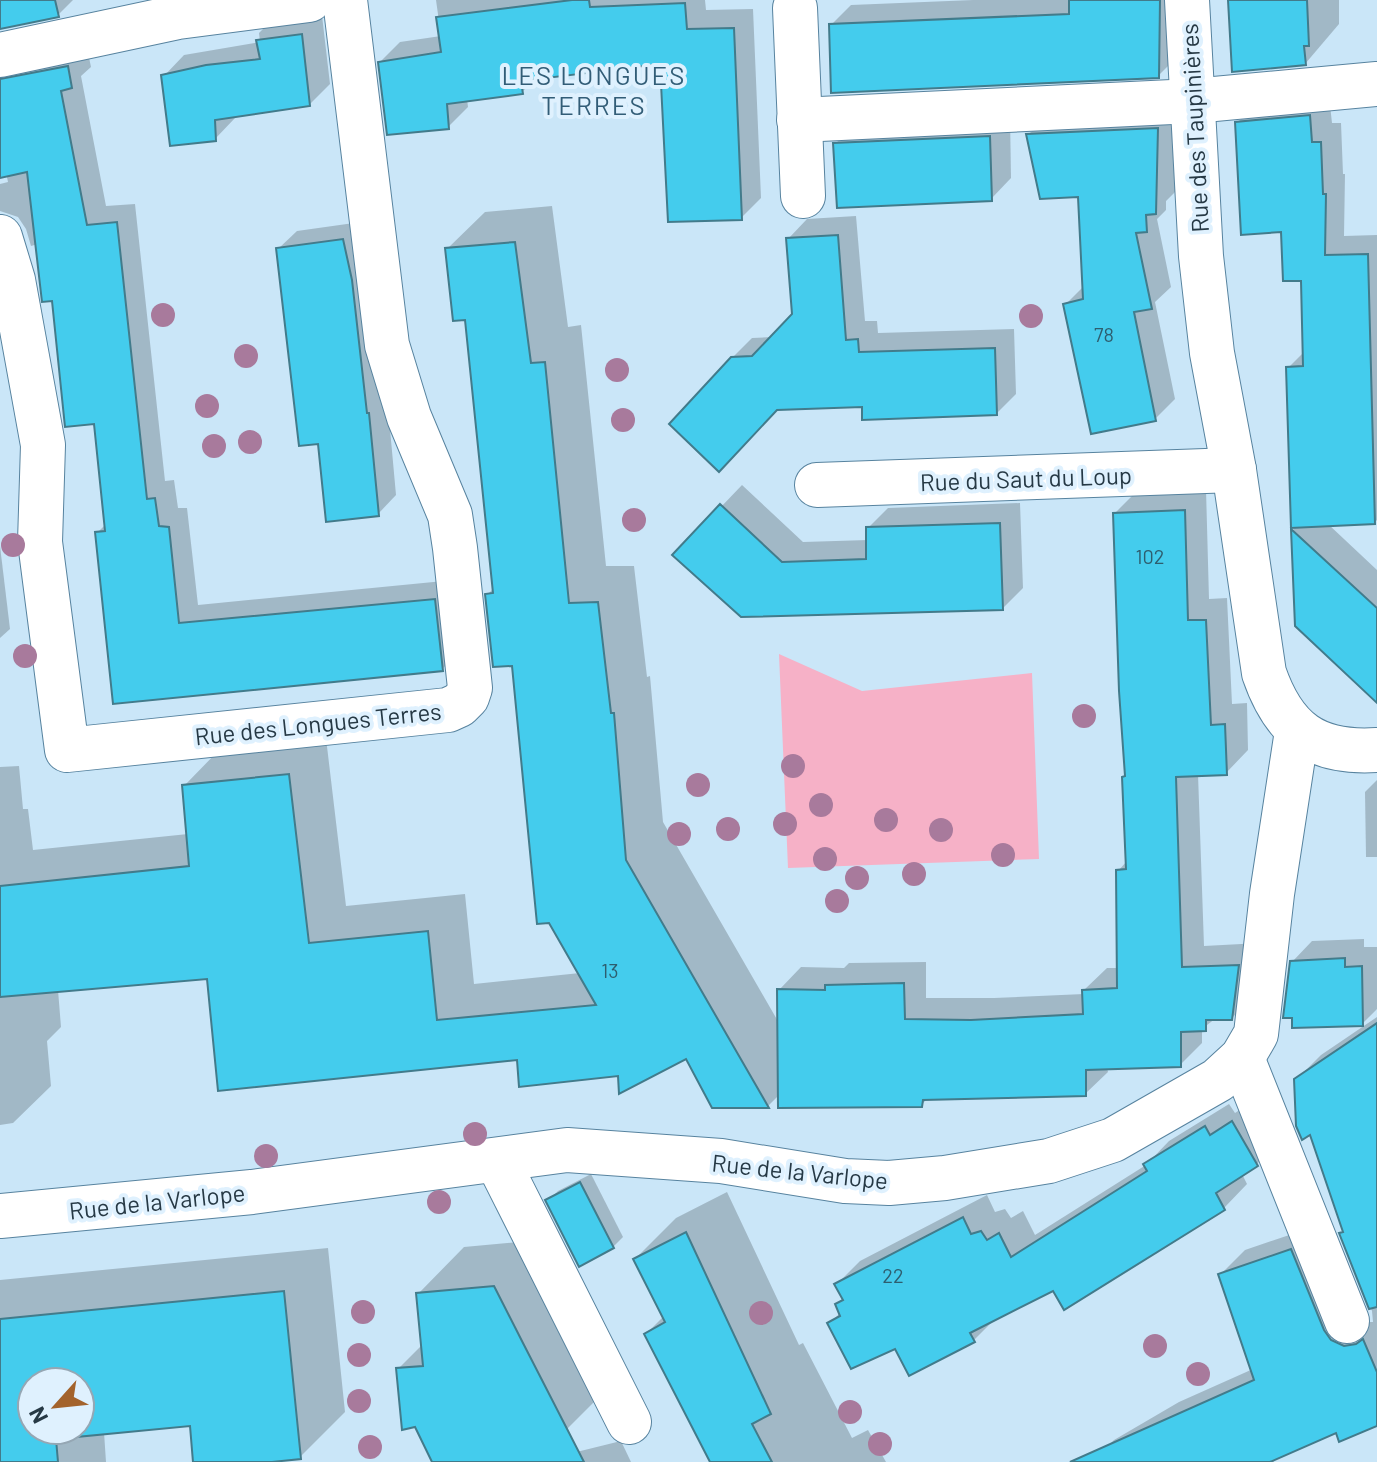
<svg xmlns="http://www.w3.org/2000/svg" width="1377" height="1462" font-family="Barlow,sans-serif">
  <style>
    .green { fill: #f6b1c7 }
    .shadow { fill: #0003; fill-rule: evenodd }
    .building { fill: #44cced; stroke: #427b8b; stroke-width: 2; fill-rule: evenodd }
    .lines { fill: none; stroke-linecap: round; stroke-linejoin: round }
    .minor-casing { stroke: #57839f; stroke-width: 46 }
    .minor { stroke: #fff; stroke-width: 44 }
    .tree { fill: #a87a9c }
    .labels { text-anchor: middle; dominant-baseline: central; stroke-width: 8; stroke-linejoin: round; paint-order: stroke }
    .number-label { font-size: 20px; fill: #2e5e6f }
    .street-label { font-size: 24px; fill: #263945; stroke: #dff1fe }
    .neighbourhood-label { font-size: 26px; letter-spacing: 2px; fill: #325d77; stroke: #dff1fe }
  </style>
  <rect width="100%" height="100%" fill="#cae6f8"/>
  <polygon class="green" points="779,654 862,691 1032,673 1039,859 788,868"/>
  <g class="shadow">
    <polygon points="0,0 73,0 58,15 0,27"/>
    <polygon points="436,0 705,0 706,10 753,9 761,198 741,218 662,62 537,77 522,92 467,99 468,107 448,127 380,62 400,42 441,36"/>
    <polygon points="973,0 1179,0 1178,56 1158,76 831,25 851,5"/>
    <polygon points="1230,0 1339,0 1339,24 1305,64"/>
    <polygon points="321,7 330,84 309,105 235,115 235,118 215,139 164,76 184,55 260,42 259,33 280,12"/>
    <polygon points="87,48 91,67 81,76 106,206 135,204 165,481 174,480 178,508 187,508 198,605 454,580 462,650 442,669 114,702 97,533 106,524 95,422 53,299 38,244 31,246 26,229 18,217 0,211 0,184 8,182 0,144 0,61"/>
    <polygon points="1329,96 1332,123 1341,123 1343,174 1345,174 1344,236 1377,235 1377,520 1374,523 1328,524 1377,570 1377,700 1297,625 1293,530 1297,525 1288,368 1305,351 1303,279 1237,123 1257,103"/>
    <polygon points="1177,109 1175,192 1166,201 1166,210 1157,219 1171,287 1155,302 1175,399 1155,419 1065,305 1085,285 1080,195 1028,135 1048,115"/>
    <polygon points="1010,116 1011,178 991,199 835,144 856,124"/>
    <polygon points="552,206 568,327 581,325 606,566 634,566 647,677 650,676 663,822 779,1023 779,990 801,967 844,968 849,963 926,962 926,998 994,998 1084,994 1084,990 1107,968 1119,968 1118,871 1127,861 1127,775 1115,513 1137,491 1206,489 1209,599 1227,598 1232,704 1247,703 1248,750 1226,773 1198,774 1204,946 1260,943 1254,995 1232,1018 1216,1018 1202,1029 1202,1043 1180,1065 1107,1068 1108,1072 1085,1094 928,1098 921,1105 780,1094 768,1106 713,1106 687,1056 620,1073 518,1058 209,977 58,990 61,1027 47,1041 51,1086 13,1123 0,1125 0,767 19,766 23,809 28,809 33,850 188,834 184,786 221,748 326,738 346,906 465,894 474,984 580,973 513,664 487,595 494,588 467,318 447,249 485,212"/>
    <polygon points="856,216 865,321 877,321 878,333 1014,329 1016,394 996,414 864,405 732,358 752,338 772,337 794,314 788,239 807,219"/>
    <polygon points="361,222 387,396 396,495 378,514 320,441 278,249 297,231"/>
    <polygon points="742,485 803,542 868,540 868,528 888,508 1020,503 1023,588 1003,608 675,555"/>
    <polygon points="0,546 10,629 0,638"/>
    <polygon points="1377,780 1377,857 1366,857 1365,792"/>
    <polygon points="1364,939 1364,947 1377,947 1377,1009 1362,1024 1292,962 1312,941"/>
    <polygon points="1377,1017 1377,1424 1337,1430 1273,1459 1274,1462 1092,1462 1114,1440 1179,1402 1253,1369 1220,1275 1245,1250 1316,1226 1368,1322 1373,1322 1372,1311 1341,1234 1345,1230 1296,1080 1321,1055"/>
    <polygon points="1256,1099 1280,1140 1257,1164 1242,1174 1247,1184 1224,1208 996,1318 973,1341 896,1346 829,1324 841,1312 837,1304 844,1297 837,1284 860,1261 987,1195 995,1212 1005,1209 1011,1218 1023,1211 1035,1235 1146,1165 1169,1141 1229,1104 1235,1113"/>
    <polygon points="591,1174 623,1237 613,1247 548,1201 558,1191"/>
    <polygon points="727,1192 799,1345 803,1343 852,1438 868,1430 886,1462 714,1462 646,1334 664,1316 635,1259 676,1218"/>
    <polygon points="540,1240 613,1383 567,1429 425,1444 398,1369 423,1344 418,1294 464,1247"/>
    <path d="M328 1248 345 1412 300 1457 251 1462H195L192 1424 104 1432 106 1462H0V1280ZM32 1382H80V1430H32Z"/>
    <polygon points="621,1441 631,1462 536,1462"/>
  </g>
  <g class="building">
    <polygon points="0,0 55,0 59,17 0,29"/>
    <polygon points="572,0 589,0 590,7 685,3 687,29 734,28 742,220 668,222 660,64 521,81 523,94 447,104 449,129 387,135 378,62 441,52 436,17"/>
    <polygon points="1069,0 1160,0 1159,78 831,93 829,24 1069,14"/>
    <polygon points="1228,0 1307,0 1309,46 1304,46 1306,65 1232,72"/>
    <polygon points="302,34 310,106 215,120 216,141 170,146 161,75 206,65 260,59 256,40"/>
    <polygon points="68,66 72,88 61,91 87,225 117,222 147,499 155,498 159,526 169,527 179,623 435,599 443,671 113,704 95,532 105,531 94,424 65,427 52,301 42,302 27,172 0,178 0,79"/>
    <polygon points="1310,115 1312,142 1321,142 1323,194 1326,194 1325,255 1368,254 1375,524 1291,528 1286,367 1303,366 1301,281 1283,281 1281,232 1241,235 1235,122"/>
    <polygon points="1158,128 1156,214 1146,215 1147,232 1136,233 1152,309 1134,312 1156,421 1091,434 1063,304 1083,299 1078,197 1040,199 1026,134"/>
    <polygon points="990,136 992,201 837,208 833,143"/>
    <polygon points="838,235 846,340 858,339 859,352 995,348 997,415 862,420 862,407 777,410 719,472 669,424 731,357 752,356 792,314 786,238"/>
    <polygon points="343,239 352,280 367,413 369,413 379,516 326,522 318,444 299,446 276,248"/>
    <polygon points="515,242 531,363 545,362 569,603 598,602 611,713 614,713 626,860 769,1108 712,1108 686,1059 619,1094 618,1076 519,1087 517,1060 218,1091 207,979 0,997 0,886 189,866 182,785 289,774 309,943 428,931 437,1020 596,1005 549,923 537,924 512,666 493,667 485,594 493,593 465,320 453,321 445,248"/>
    <polygon points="720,504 782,562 866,559 866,527 1000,523 1003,610 741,617 672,555"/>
    <polygon points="1185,510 1188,620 1206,620 1211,725 1225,724 1227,775 1176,777 1182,967 1239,965 1232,1020 1206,1020 1206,1031 1181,1032 1181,1067 1086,1070 1086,1096 923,1100 922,1107 778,1108 777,989 825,990 825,985 904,983 905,1019 971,1020 1083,1014 1082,990 1117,988 1116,870 1126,869 1122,777 1125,776 1119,691 1113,513"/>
    <polygon points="1291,529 1377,608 1377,703 1295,626"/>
    <polygon points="1345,958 1345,967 1362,966 1363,1026 1292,1028 1292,1018 1283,1018 1290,961"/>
    <polygon points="1377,1023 1377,1307 1369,1309 1339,1233 1343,1232 1310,1135 1302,1140 1296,1126 1294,1079"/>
    <polygon points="1232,1121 1258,1166 1216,1193 1225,1210 1064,1310 1053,1291 970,1333 975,1342 909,1376 895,1349 851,1369 827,1323 840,1316 835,1304 843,1300 834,1284 963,1217 971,1234 981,1231 987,1240 999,1233 1011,1257 1147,1171 1143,1164 1205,1126 1210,1135"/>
    <polygon points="580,1182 614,1248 579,1267 545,1200"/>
    <polygon points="686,1232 771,1414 752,1424 772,1462 710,1462 644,1334 665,1322 633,1259"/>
    <polygon points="1291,1249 1324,1330 1331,1340 1344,1346 1356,1344 1363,1339 1377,1372 1377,1426 1339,1442 1336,1433 1270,1462 1070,1462 1254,1380 1218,1274"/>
    <polygon points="494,1286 524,1345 584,1462 432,1462 415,1427 402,1430 396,1368 423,1366 416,1293"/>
    <path d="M284 1291 301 1459 272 1462H193L190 1426 56 1439 58 1462H0V1319ZM32 1382H80V1430H32Z"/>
  </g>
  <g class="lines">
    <g class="minor-casing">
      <g id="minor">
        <path d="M1187 0 1201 256 1212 353 1234 470 1264 673C1284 731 1315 754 1377 750"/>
        <polyline points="795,8 803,196"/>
        <polyline points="0,55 178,17 309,0"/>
        <polyline points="799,120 1193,101 1377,84"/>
        <polyline points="0,237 13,280 43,445 40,542 67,750 448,710 459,705 467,697 470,688 455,548 450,515 409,417 387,345 345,0"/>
        <polyline points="817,485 1234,470"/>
        <polyline points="1242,1058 1347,1321"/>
        <polyline points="497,1160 629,1422"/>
        <polyline points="0,1216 252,1192 567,1150 721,1161 845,1181 889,1183 945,1178 1049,1161 1113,1140 1218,1080 1242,1058 1256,1034 1272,894 1297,731"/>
      </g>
    </g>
    <use href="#minor" class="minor"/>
  </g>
  <g class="tree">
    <circle cx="163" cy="315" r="12"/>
    <circle cx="1031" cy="316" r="12"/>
    <circle cx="246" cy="356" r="12"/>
    <circle cx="617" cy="370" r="12"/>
    <circle cx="207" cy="406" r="12"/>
    <circle cx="623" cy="420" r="12"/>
    <circle cx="250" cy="442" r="12"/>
    <circle cx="214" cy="446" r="12"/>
    <circle cx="634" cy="520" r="12"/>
    <circle cx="13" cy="545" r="12"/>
    <circle cx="25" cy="656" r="12"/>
    <circle cx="1084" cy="716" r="12"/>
    <circle cx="793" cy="766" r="12"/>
    <circle cx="698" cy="785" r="12"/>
    <circle cx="821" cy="805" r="12"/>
    <circle cx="886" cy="820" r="12"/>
    <circle cx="785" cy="824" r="12"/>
    <circle cx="728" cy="829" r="12"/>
    <circle cx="941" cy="830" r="12"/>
    <circle cx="679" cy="834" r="12"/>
    <circle cx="1003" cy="855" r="12"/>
    <circle cx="825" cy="859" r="12"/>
    <circle cx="914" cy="874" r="12"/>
    <circle cx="857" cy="878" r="12"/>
    <circle cx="837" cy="901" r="12"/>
    <circle cx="475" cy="1134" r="12"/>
    <circle cx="266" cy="1156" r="12"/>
    <circle cx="439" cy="1202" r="12"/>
    <circle cx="363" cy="1312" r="12"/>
    <circle cx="761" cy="1313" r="12"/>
    <circle cx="1155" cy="1346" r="12"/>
    <circle cx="359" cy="1355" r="12"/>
    <circle cx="1198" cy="1374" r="12"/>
    <circle cx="359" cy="1401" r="12"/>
    <circle cx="850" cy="1412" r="12"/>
    <circle cx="880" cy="1444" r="12"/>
    <circle cx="370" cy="1447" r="12"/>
  </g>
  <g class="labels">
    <g class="number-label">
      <text x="1104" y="334">78</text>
      <text x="1150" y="556">102</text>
      <text x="610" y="970">13</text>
      <text x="893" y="1275">22</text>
    </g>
    <g class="street-label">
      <text transform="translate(1194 128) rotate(-93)">Rue des Taupinières</text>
      <text transform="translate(1026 478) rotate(-2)">Rue du Saut du Loup</text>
      <text transform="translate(318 723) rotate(-6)">Rue des Longues Terres</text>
      <text transform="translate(800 1171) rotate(6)">Rue de la Varlope</text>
      <text transform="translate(157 1201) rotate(-6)">Rue de la Varlope</text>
    </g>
    <g class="neighbourhood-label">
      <text x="594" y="74">LES LONGUES<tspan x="594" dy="30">TERRES</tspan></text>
    </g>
  </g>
  <g transform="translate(56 1406) rotate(243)"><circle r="38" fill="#dff1fe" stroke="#95a7b4" stroke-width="2"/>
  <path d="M0-6L14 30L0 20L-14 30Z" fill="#a3632c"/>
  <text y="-12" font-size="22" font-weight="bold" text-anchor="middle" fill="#263945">N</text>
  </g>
</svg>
